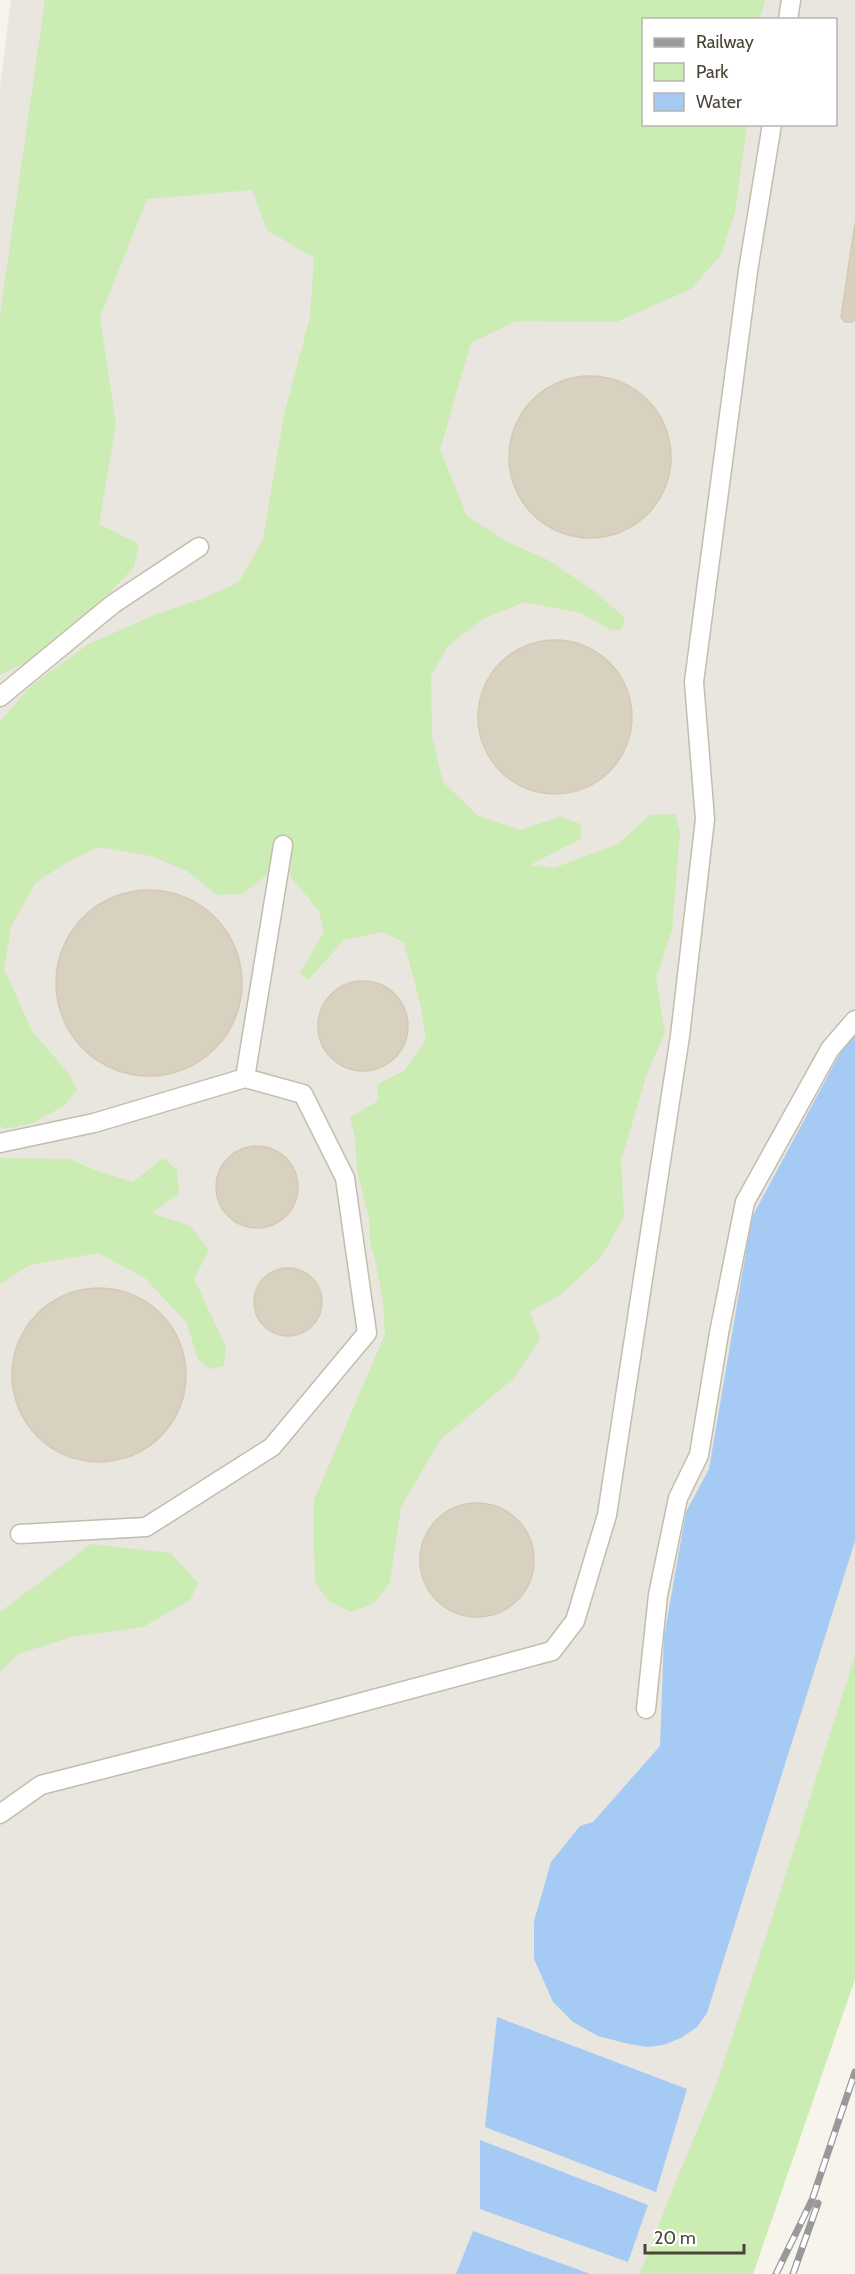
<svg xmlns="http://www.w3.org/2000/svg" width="855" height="2274" font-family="Cabin,sans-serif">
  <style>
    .industrial { fill: #e9e5df; fill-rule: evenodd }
    .green { fill: #cbecb2 }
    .water { fill: #a5cbf5 }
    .building { fill: #d8d1bf; stroke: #d4cab2; stroke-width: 1.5 }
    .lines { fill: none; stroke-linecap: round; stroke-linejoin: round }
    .lane-casing { stroke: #c2bdac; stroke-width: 21 }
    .lane { stroke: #fff; stroke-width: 18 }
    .rail-casing { stroke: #999; stroke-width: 7 }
    .rail { stroke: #fff; stroke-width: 4.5; stroke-dasharray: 14; stroke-linecap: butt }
  </style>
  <rect width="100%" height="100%" fill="#f6f4eb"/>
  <path class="industrial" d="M11 0H855V1806L689 2274H0V87ZM644 20H836V124H644Z"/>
  <g class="green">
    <polygon points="45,0 765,0 760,19 644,20 644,124 747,125 735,212 721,255 691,289 616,322 516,321 471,343 440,450 467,516 506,541 548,560 594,591 625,618 621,630 611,630 581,613 524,602 483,619 449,645 431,675 432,737 443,782 478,816 520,830 560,817 581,824 582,838 530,865 554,868 618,844 650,815 675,814 680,832 672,930 656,979 665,1033 647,1073 621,1161 624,1217 601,1257 563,1293 530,1312 540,1339 514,1378 440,1440 401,1507 390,1582 373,1604 351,1612 329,1601 315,1583 314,1546 314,1500 385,1334 383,1301 375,1259 370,1243 369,1218 357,1170 355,1137 350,1117 378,1101 377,1085 405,1070 426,1040 421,1007 404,942 382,932 344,940 308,980 300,973 324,932 319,911 291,877 283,846 272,870 243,894 217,895 187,871 151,856 99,847 67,862 35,883 11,927 4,969 32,1031 69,1074 77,1089 65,1105 33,1123 5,1129 0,1126 0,722 31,686 87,645 154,615 206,597 239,582 263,539 284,415 310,317 314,258 267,230 252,190 147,199 100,317 116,424 99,524 139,544 134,567 55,649 0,675 0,315"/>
    <polygon points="0,1158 70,1159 92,1169 133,1182 163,1158 177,1170 179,1193 152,1213 190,1226 209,1250 194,1279 226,1347 224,1366 210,1369 198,1360 187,1323 145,1278 98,1253 30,1265 0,1284"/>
    <polygon points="91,1544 171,1553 198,1583 190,1600 143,1627 71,1637 18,1654 0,1672 0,1612"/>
    <polygon points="855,1655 855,1979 753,2274 640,2274 673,2188 715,2088 766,1937"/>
  </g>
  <g class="water">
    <polygon points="855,1033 855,1541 707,2013 697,2027 681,2038 663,2045 648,2047 629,2044 598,2036 573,2022 553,2002 534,1959 534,1921 551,1862 580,1826 593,1822 660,1746 664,1637 686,1512 709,1469 752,1217 845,1044"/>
    <polygon points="497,2017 687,2089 656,2192 485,2127"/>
    <polygon points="480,2140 648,2205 628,2262 480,2209"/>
    <polygon points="473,2231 590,2274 456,2274"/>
  </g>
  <g class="building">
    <polygon points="855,223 855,320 852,322 845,322 841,317"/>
    <circle cx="590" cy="457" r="81"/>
    <circle cx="555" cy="717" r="77"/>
    <circle cx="149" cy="983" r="93"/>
    <circle cx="363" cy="1026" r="45"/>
    <circle cx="257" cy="1187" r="41"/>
    <circle cx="288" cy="1302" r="34"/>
    <circle cx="99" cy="1375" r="87"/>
    <circle cx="477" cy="1560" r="57"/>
  </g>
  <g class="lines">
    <g class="lane-casing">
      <g id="lane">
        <polyline points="788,20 791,0"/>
        <polyline points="0,697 113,604 199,547"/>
        <polyline points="245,1078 283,845"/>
        <polyline points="0,1143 94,1123 245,1078 303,1094 345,1178 367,1333 272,1447 146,1527 20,1534"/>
        <polyline points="646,1709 658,1595 678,1498 699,1455 719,1333 745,1202 830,1049 855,1020"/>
        <polyline points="0,1814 41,1785 307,1717 552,1651 575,1621 607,1515 680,1036 705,819 694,682 748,271 772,124"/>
      </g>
    </g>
    <use href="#lane" class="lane"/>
    <g class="rail-casing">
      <g id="rail">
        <polyline points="776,2274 812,2200 855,2072"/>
        <polyline points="793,2274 818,2203"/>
      </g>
    </g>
    <use href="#rail" class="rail"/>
  </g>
  <rect x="642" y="18" width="195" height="108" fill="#ffffff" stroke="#b7b5af" stroke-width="1.5"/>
  <rect x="654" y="38" width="30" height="9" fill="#999999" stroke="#b7b5af" stroke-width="1.5"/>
  <text x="696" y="48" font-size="18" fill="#4b4538">Railway</text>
  <rect x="654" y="63" width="30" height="18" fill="#cbecb2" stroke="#b7b5af" stroke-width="1.5"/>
  <text x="696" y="78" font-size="18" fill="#4b4538">Park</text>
  <rect x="654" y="93" width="30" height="18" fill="#a5cbf5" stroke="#b7b5af" stroke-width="1.5"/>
  <text x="696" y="108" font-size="18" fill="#4b4538">Water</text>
  <path d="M645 2244v9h99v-9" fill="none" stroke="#4b4538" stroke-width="3"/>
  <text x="654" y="2244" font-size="18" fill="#4b4538" stroke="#ffffff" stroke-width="4.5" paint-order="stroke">20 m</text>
</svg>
